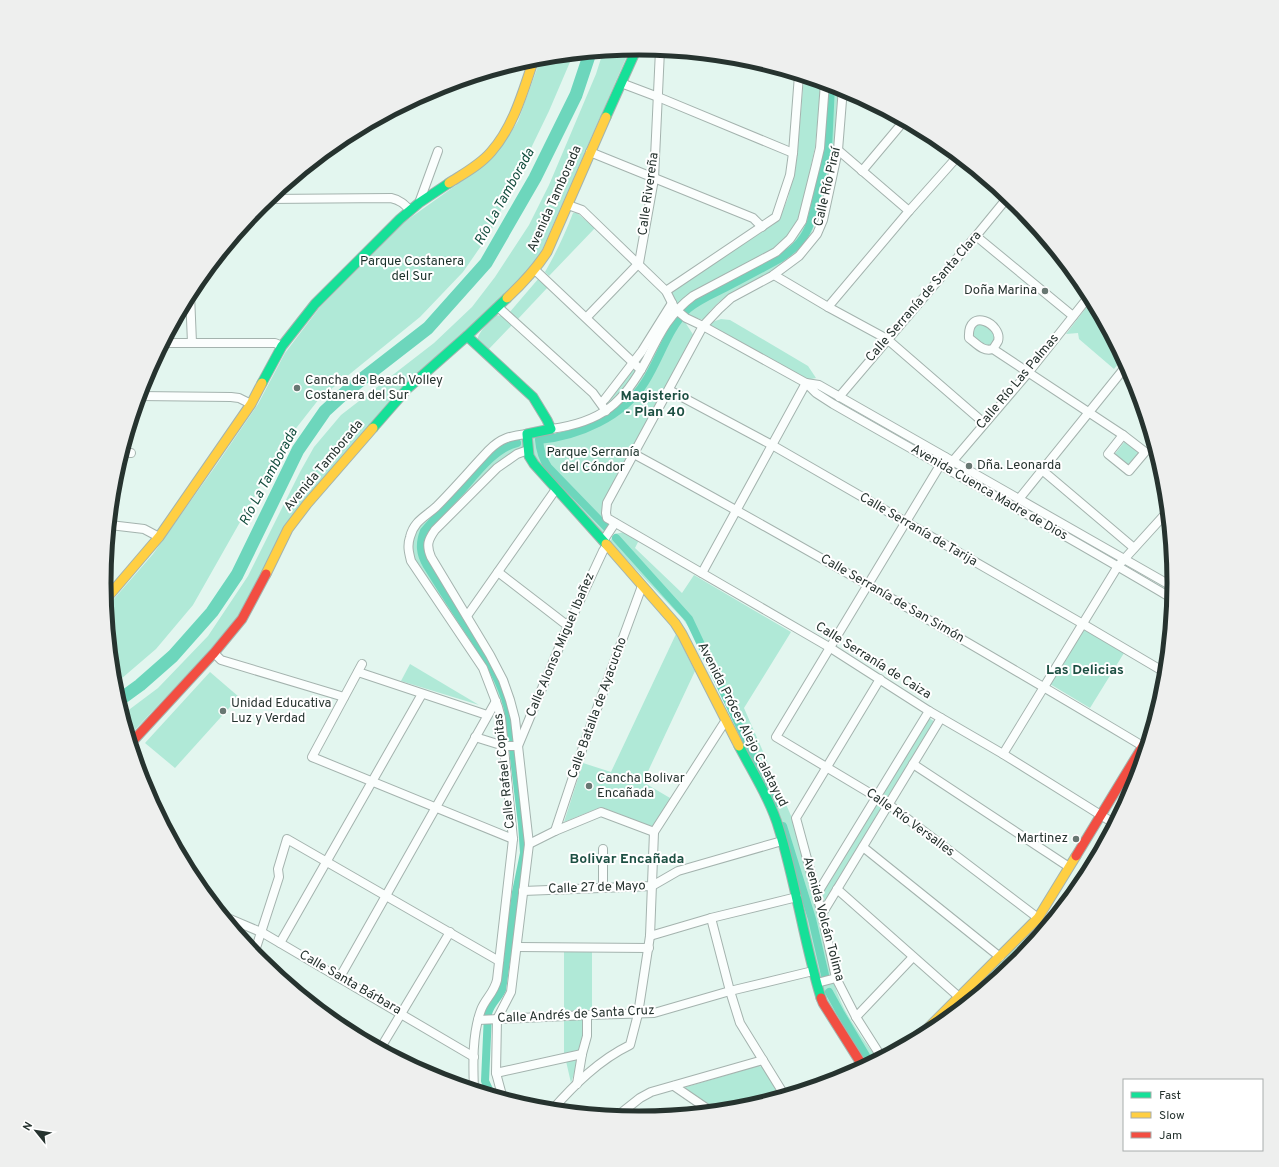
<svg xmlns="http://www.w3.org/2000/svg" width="1279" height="1167" font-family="Overpass,sans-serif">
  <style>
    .green { fill: #b0e9d7 }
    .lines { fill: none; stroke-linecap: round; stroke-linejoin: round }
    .canal { stroke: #6dd6bc; stroke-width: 8 }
    .river { stroke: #6dd6bc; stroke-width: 13 }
    .street-casing { stroke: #a4b3ae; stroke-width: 10 }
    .fast-casing { stroke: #a4b3ae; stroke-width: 11 }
    .slow-casing { stroke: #a4b3ae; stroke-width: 11 }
    .jam-casing { stroke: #a4b3ae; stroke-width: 11 }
    .street { stroke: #fbfefd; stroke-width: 8 }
    .fast { stroke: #16e098; stroke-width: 9 }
    .slow { stroke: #ffcf43; stroke-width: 9 }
    .jam { stroke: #f24e42; stroke-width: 9 }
    .poi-dot { fill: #687772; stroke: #fff; stroke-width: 1.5 }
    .labels { text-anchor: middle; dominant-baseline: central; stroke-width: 4; stroke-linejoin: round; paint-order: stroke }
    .street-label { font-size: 13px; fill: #26332f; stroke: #fff }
    .park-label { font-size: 13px; fill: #193029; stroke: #fff }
    .poi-label { font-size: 13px; fill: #26332f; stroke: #fff; text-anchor: start }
    .water-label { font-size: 14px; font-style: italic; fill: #154f40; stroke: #fff }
    .neighbourhood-label { font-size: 14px; font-weight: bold; fill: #1d5043; stroke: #fff }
    .rim { fill: none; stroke: #26332f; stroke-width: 5 }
  </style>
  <rect width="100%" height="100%" fill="#e3f6ef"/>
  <g class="green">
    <polygon points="630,49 542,250 531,267 312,492 249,600 236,619 200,661 129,736 122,715 158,688 208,636 248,576 300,472 314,447 341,415 434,343 472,307 495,277 529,225 549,185 596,74 603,52"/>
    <polygon points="573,55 549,111 490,233 463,272 420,317 319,399 286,441 193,605 156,649 114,685 106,608 153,554 217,464 258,404 285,353 320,307 403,223 483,166 508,137 518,121 541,58"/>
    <polygon points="804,76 821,82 815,147 802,207 794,229 781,244 677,307 670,292 745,241 773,225 780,217 788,198 797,158"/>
    <polygon points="828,84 838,87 834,151 816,222 811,234 804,245 798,252 770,274 729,295 719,302 710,311 704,320 688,316 680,310 686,304 735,276 797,234 804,226 808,212"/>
    <path d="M573 213H577L595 228 549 276 545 272C556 253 565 234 573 213Z"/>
    <polygon points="539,278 548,287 517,320 509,313"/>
    <polygon points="1092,300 1123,358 1114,369 1079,339 1078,333 1066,334"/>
    <path d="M496 315 502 316 512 325 487 351 477 341C479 330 489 323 496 315Z"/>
    <path d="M676 315 683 319 694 336 604 501C601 513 601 517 608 527L603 535 538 464 533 453V437L570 432 590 424 603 416 619 405 630 393Z"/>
    <polygon points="721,319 730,320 808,366 816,378 806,380 710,325 712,322"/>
    <polygon points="985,323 996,336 991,346 988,347 972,337 975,325"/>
    <polygon points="633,366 638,371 633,379 607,408 603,404"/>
    <path d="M523 438 524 450 515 452 425 543 501 681 513 719 515 744 506 743 491 680 414 560C409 545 411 539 418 526L491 452 504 441Z"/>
    <polygon points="1125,441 1139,452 1128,466 1114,455"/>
    <polygon points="625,532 639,540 635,548 682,593 694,575 791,632 744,708 792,818 812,891 831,974 820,978 760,779 692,632 683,619 610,542 614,534"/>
    <polygon points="1083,629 1124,653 1090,708 1050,684"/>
    <polygon points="676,634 695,671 643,782 670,798 653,827 601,807 564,822 583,763 611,772"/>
    <polygon points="410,664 479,705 401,681"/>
    <polygon points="210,672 239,697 175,768 145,743"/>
    <polygon points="929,718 935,722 887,798 881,795"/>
    <polygon points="875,802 882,807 825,903 822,893"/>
    <polygon points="1040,925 1046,928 1018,962 937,1029 930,1032 1029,935 1035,932"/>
    <rect x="564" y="952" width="28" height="59"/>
    <path d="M834 983C842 1012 861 1036 878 1060L869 1065 832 1012 821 985Z"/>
    <polygon points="584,1017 584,1034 580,1050 564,1054 564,1018"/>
    <polygon points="579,1058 571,1083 566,1061"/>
    <polygon points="758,1066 763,1067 782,1097 744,1109 718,1111 689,1092 685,1088 686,1087"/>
  </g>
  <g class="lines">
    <g class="canal">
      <path d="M608 529 548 467C542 458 540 451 539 440 579 436 623 417 645 382 661 357 667 330 688 309 699 300 713 294 725 288 744 278 763 268 781 258 797 247 805 239 811 221L828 149 831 85"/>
      <polyline points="616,538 689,619 764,778 775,804"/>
      <polyline points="783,826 812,919 825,975"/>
      <polyline points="829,992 840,1012 871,1064"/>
      <path d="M492 1096 485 1081 488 1014C490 1004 498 999 502 990L516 892 524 853 522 824 508 709C501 679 485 656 468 630 454 609 440 587 427 566 420 554 419 544 424 531 436 517 449 504 462 490 476 474 495 448 517 443"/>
    </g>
    <polyline class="river" points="118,701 140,685 173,656 212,612 237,575 298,450 325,411 348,390 428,328 486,263 535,178 576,95 590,53"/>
    <g class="street-casing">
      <g id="street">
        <polyline points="621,83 658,97 793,153"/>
        <polyline points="843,88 838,150 823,220 817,234 799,256 772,276 731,298 719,309 703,326 607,503 606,513 607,518 829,647 929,711 1003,754 1115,824"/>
        <polyline points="838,150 909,211"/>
        <polyline points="590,152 753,218 762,227"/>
        <polyline points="862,171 904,121"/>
        <path d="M267 199 391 198C400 200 404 204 410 210"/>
        <polyline points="419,203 438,151"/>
        <path d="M568 205 582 210 666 291 676 311 680 313 686 318 703 326 806 383 816 393 833 404C946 469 1061 532 1173 599"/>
        <polyline points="976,236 1073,316"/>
        <polyline points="535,270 641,370"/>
        <polyline points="774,275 828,307 887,339 984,423"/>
        <polyline points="666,291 776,217 790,175 793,153 799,75"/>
        <polyline points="190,294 192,343"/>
        <polyline points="498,307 593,393 606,411"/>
        <polyline points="828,307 909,211 958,156"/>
        <polyline points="587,317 639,263 654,179 660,50"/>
        <polyline points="164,343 275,343 282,346"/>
        <path d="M993 349C995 346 997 343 998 341 1003 324 967 306 969 338 977 344 983 352 993 349L1123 435"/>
        <polyline points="806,383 819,385 1175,588"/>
        <polyline points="669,390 772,445 1083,624 1166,673"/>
        <polyline points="139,396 231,397 239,398 251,404"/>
        <polyline points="839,397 976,236 1008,197"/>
        <polyline points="601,403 605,399 642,351 672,303"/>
        <path d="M551 429C602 422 624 403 647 359 660 333 669 314 693 296L776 252 790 239 802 221 816 165 820 148 825 83"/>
        <polygon points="1123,435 1145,452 1129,471 1108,454"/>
        <polyline points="122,452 131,453"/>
        <path d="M634 454C807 548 977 647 1146 748"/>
        <polyline points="945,457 776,737 888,804 1038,918"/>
        <polyline points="950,467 952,462 1028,373 1090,295"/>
        <polyline points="1042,470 1134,548"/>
        <polyline points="1019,499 1127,365"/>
        <polyline points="110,525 144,529 159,537"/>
        <polyline points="603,541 615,523"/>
        <polyline points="498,572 568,626"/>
        <polyline points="702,573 806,383"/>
        <polyline points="467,616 556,489"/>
        <polyline points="214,653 221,660 344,697"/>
        <polyline points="362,664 312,757 513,839"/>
        <polyline points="358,672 487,715"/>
        <polyline points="880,679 796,818 822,914 836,978 856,1017 882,1058"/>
        <polyline points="475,737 504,746 518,746 568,626 603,551 607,545"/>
        <polyline points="1003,754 1118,566 1168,511"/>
        <polyline points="913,764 1069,867"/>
        <polyline points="555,831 584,744 642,586"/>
        <polyline points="654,832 726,720"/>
        <polyline points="529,844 555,831 601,812 654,832"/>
        <polyline points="863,847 1000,957"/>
        <polyline points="603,849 603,888"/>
        <polyline points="837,889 959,997"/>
        <polyline points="523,891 652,886 678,871 782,841"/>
        <polyline points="817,894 929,711"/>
        <polyline points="822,914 941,718"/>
        <polyline points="223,916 263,933 474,1057"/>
        <polyline points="711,918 730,991 740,1023 785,1096"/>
        <polyline points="650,936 711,918 797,897"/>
        <polyline points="280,943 422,694"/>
        <polyline points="517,947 649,948"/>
        <polyline points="254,954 279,877 278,869 287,839 499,961"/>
        <polyline points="340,977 496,701"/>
        <polyline points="817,983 836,978"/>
        <polyline points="856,1017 913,957"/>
        <polyline points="478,1020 587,1015 654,1013 730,991 813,971"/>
        <polyline points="380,1049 450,932"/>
        <polyline points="496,1073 582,1054"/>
        <polyline points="577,1084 582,1054 587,1036 587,1015"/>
        <polyline points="674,1086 712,1112"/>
        <path d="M474 1090C473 1065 472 1034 481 1010 485 999 494 993 497 980L513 839 501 718 498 707 483 668 411 561C409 553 407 546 410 537 414 521 425 517 436 507 454 489 471 469 489 450 501 438 510 436 527 434"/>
        <path d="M503 1099 496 1073 497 1019 511 992 529 844 515 719 510 700 503 680 490 655 431 557C426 545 428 540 435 530L497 468 517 454 528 450"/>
        <polyline points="556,1106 562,1111"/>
        <path d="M552 1110C574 1085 599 1060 630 1045L638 1014 650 936 654 832"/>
        <polyline points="616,1117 640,1098 651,1092 763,1060"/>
      </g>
    </g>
    <g class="fast-casing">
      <g id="fast">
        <polyline points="606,117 637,48"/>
        <polyline points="467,336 533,397 547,420 551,429 527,434 529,456 534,464 606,544"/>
        <polyline points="262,383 282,346 315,304 400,219 419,203 449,183"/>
        <polyline points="373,428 408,388 467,336 507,298"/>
        <path d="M739 746C753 773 771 801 779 829 796 884 804 942 821 998"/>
      </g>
    </g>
    <g class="slow-casing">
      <g id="slow">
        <path d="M449 183C463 174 480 165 491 152 514 126 523 91 534 59"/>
        <path d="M507 298C522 284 536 269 547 252L606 117"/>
        <polyline points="606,544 675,623 682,634 739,746"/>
        <polyline points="266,574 288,529 307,504 373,428"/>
        <polyline points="106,599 159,537 251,404 262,383"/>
        <polyline points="916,1040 1038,918 1076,856"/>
      </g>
    </g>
    <g class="jam-casing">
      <g id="jam">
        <polyline points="131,743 214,653 242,619 266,574"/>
        <polyline points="1076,856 1152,731"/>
        <polyline points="821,998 823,1003 864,1068"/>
      </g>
    </g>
    <use href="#street" class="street"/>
    <use href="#fast" class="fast"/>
    <use href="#slow" class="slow"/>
    <use href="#jam" class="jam"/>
  </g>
  <g class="poi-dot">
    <circle cx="1045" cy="291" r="4"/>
    <circle cx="297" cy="388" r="4"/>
    <circle cx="969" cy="466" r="4"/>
    <circle cx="223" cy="711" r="4"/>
    <circle cx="589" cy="786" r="4"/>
    <circle cx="1076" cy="839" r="4"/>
  </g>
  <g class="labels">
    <g class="street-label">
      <text transform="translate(828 187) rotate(-77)">Calle Río Piraí</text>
      <text transform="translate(649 194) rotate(-82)">Calle Rivereña</text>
      <text transform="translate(555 199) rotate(-66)">Avenida Tamborada</text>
      <text transform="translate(924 297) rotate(-49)">Calle Serranía de Santa Clara</text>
      <text transform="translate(1018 382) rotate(-50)">Calle Río Las Palmas</text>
      <text transform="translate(324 466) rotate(-50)">Avenida Tamborada</text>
      <text transform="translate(989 493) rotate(30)">Avenida Cuenca Madre de Dios</text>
      <text transform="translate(918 530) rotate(30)">Calle Serranía de Tarija</text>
      <text transform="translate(892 599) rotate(30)">Calle Serranía de San Simón</text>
      <text transform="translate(561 645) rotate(-67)">Calle Alonso Miguel Ibañez</text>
      <text transform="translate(873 661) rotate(32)">Calle Serranía de Caiza</text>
      <text transform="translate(598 708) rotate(-70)">Calle Batalla de Ayacucho</text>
      <text transform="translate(742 725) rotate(63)">Avenida Prócer Alejo Calatayud</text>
      <text transform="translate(505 771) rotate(-96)">Calle Rafael Copitas</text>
      <text transform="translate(910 823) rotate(36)">Calle Río Versalles</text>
      <text transform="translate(597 888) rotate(-2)">Calle 27 de Mayo</text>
      <text transform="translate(823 919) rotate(75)">Avenida Volcán Tolima</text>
      <text transform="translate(350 983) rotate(30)">Calle Santa Bárbara</text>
      <text transform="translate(576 1015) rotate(-3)">Calle Andrés de Santa Cruz</text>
    </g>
    <g class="park-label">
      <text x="412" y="262">Parque Costanera<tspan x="412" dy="15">del Sur</tspan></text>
      <text x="593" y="453">Parque Serranía<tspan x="593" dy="15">del Cóndor</tspan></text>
    </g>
    <g class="poi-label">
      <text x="1037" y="291" text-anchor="end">Doña Marina</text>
      <text x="305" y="381">Cancha de Beach Volley<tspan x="305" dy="15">Costanera del Sur</tspan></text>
      <text x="977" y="466">Dña. Leonarda</text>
      <text x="231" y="704">Unidad Educativa<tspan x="231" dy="15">Luz y Verdad</tspan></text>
      <text x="597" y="779">Cancha Bolivar<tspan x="597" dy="15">Encañada</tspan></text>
      <text x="1068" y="839" text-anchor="end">Martinez</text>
    </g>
    <g class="water-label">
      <text transform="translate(505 197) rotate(-61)">Río La Tamborada</text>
      <text transform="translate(269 477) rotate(-62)">Río La Tamborada</text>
    </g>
    <g class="neighbourhood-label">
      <text x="655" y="396">Magisterio<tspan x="655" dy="16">- Plan 40</tspan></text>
      <text x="1085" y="670">Las Delicias</text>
      <text x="627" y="859">Bolivar Encañada</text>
    </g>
  </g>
  <path d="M0 0H1279V1167H0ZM111 583a528 528 0 1 1 1056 0a528 528 0 1 1-1056 0Z" fill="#eeefee" fill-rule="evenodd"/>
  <path class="rim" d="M111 583a528 528 0 1 1 1056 0a528 528 0 1 1-1056 0Z"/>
  <rect x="1123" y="1079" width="140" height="72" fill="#ffffff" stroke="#a8adac"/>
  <rect x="1131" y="1092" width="20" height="6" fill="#16e098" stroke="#a8adac"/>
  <text x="1159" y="1099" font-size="12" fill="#26332f">Fast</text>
  <rect x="1131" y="1112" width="20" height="6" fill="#ffcf43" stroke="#a8adac"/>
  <text x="1159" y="1119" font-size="12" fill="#26332f">Slow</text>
  <rect x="1131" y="1132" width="20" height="6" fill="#f24e42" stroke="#a8adac"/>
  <text x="1159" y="1139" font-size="12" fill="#26332f">Jam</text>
  <g transform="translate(36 1131) rotate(300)" stroke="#ffffff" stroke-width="3" paint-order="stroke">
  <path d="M0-3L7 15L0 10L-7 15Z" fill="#26332f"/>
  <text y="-6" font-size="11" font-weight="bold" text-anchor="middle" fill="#26332f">N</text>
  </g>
</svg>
